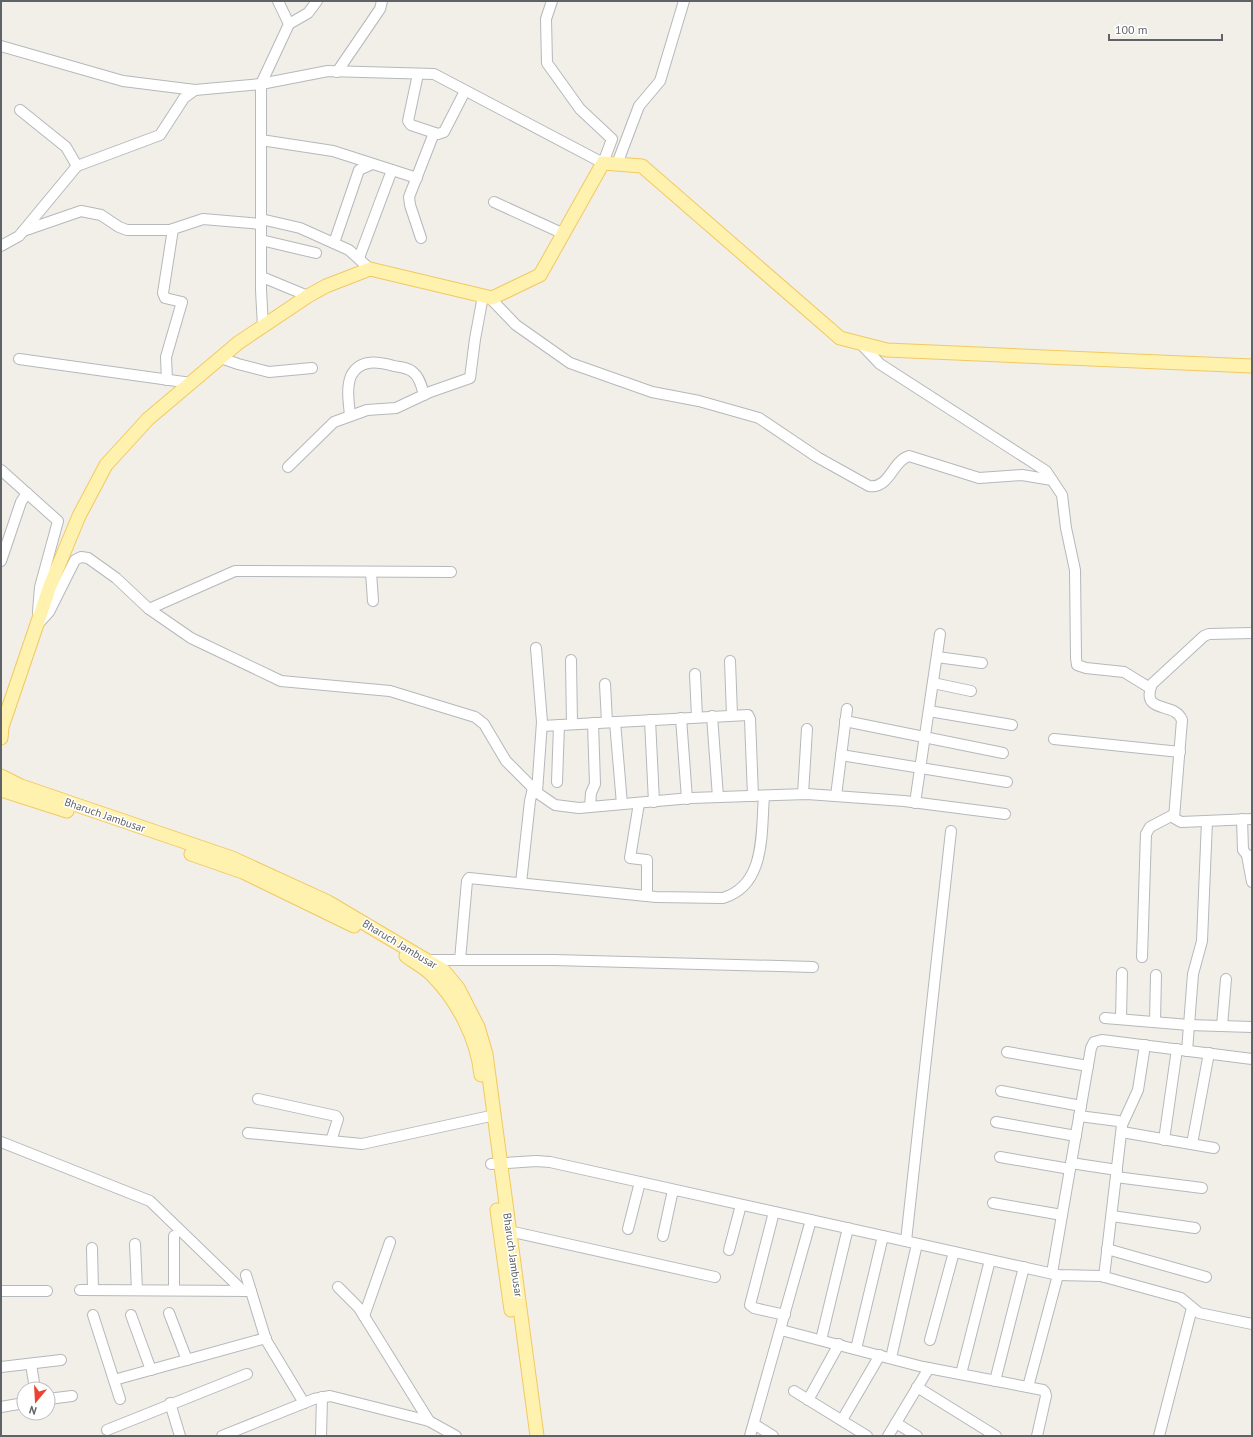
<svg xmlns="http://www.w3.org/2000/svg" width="1253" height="1437" font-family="'PT Sans',sans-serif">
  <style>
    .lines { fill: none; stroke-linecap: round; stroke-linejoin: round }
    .minor-casing { stroke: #b5b8bc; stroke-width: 12 }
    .major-casing { stroke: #f2c960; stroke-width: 15 }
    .minor { stroke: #fff; stroke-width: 10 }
    .major { stroke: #fff2af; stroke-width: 13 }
    .labels { text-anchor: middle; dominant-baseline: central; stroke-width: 3; stroke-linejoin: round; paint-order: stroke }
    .street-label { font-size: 11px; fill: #5f6368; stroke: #fff }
  </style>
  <rect width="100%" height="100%" fill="#f1efe8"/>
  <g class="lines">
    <g class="minor-casing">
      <g id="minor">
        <polyline points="289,24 308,13 317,1"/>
        <polyline points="1,46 123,81 195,90"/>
        <polyline points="337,72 380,9 382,1"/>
        <polyline points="418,74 408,121 411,125 438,134 444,132 465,91"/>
        <polyline points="20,110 66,147 77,166"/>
        <polyline points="261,140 333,151 417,178"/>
        <polyline points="617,164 639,106 660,81 684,1"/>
        <polyline points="494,202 564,234"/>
        <polyline points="261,219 300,228 349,250 370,269"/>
        <polyline points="23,231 81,211 101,215 119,227 127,230 170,230 203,219 261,224"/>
        <polyline points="421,238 410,205 409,197 434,133"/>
        <polyline points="261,240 316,253"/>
        <polyline points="334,243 359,170 372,164"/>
        <polyline points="1,246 19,236 77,166 160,135 184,98 195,90 261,84 328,71 434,74 603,163 612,139 580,109 547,63 546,19 552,1"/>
        <polyline points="359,258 392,170"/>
        <polyline points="262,277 308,296"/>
        <path d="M490 298 516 325 570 363 652 392 699 401 759 418 817 457 869 486C890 489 892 461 909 456L979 478 1022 475 1052 480"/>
        <polyline points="263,327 261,290 261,84 289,24 278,1"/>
        <polyline points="860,343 880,364 1046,471 1062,495 1066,528 1075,570 1076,658 1077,665 1086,668 1124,672 1150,688"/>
        <polyline points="221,358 238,364 269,372 312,368"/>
        <polyline points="19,359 191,383"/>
        <polyline points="167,380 166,357 182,302 165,298 163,293 173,229"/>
        <path d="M350 416C349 403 346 388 351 376 360 358 379 362 394 366 401 367 409 368 414 373 420 378 422 388 424 395"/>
        <polyline points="288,467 334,422 367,410 396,408 430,392 470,378 475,339 483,296"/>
        <polyline points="1,470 58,521 40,587 38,612"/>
        <polyline points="1,561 21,502 27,493"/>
        <polyline points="371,572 373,601"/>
        <polyline points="149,609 235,571 451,572"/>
        <polyline points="39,623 49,612 75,560 81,557 88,558 116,578 149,609 191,638 281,681 390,691 475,717 484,724 506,761 539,794 555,805 579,808 691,798 807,794 904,801 1005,814"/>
        <path d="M1252 633 1209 634 1204 636 1152 684C1140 715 1175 701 1182 720L1174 818 1181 822 1252 819"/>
        <polyline points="536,648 542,722 537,792"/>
        <polyline points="937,657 982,663"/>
        <polyline points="571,660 572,724"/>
        <polyline points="730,661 732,715"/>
        <polyline points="695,674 697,717"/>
        <polyline points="933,683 971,691"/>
        <polyline points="605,684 607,722"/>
        <polyline points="929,711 1012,725"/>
        <polyline points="712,716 718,797"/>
        <polyline points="681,718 687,799"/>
        <polyline points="650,720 654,802"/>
        <polyline points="845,721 1003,753"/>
        <polyline points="615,722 622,804"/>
        <polyline points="542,726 748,715 750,719 753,796"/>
        <polyline points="1054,739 1180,752"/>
        <polyline points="841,755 1007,782"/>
        <polyline points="557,782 559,725"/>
        <polyline points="803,794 807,729"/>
        <polyline points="836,796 847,709"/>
        <polyline points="639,803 630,858 647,860 647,896"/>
        <polyline points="915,803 940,634"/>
        <polyline points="590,807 591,793 595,784 593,723"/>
        <polyline points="1242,819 1243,850 1247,855 1252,857"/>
        <polyline points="1247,855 1252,882"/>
        <polyline points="521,883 530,801 533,788"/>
        <polyline points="1142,957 1146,834 1150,827 1173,815"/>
        <polyline points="428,960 554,960 813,967"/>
        <path d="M460 960 467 881 469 878 656 897 723 898C766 885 761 833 764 796"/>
        <polyline points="1105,1018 1189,1025 1252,1027"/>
        <polyline points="1121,1019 1122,973"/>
        <polyline points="1155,1022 1156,975"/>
        <polyline points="1222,1026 1226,979"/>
        <polyline points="1187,1051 1193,974 1202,941 1207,821"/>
        <polyline points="1007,1052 1088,1066"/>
        <polyline points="1001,1091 1081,1106"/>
        <polyline points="258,1099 336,1116 338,1119 331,1141"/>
        <polyline points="1079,1116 1118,1121 1122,1125 1104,1277"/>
        <polyline points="996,1122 1076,1136"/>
        <polyline points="1122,1125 1138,1090 1145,1045"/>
        <polyline points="1122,1132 1214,1148"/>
        <polyline points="248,1133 362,1144 495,1115"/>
        <polyline points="1164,1140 1177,1049"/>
        <polyline points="1,1142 150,1201 243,1291"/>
        <polyline points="1192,1144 1209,1053"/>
        <polyline points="1000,1157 1070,1169"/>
        <polyline points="1071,1163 1117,1170"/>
        <polyline points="491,1164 536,1161 550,1162 1058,1275 1101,1276 1181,1298 1199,1313 1252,1324"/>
        <polyline points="1116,1177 1202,1188"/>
        <polyline points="993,1203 1062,1215"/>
        <polyline points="774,1212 750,1305 754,1308 785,1315"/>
        <polyline points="1112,1216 1195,1228"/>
        <polyline points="628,1229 640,1182"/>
        <polyline points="509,1231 715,1277"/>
        <polyline points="663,1236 673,1190"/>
        <polyline points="906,1241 951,831"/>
        <polyline points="135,1244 137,1290"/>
        <polyline points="92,1248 93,1290"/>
        <polyline points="1107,1249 1206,1277"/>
        <polyline points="729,1250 741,1205"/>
        <polyline points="1052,1273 1091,1048 1094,1042 1102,1040 1252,1059"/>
        <polyline points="246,1275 266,1340 304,1403"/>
        <polyline points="338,1287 359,1308 429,1421"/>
        <polyline points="80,1290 251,1291"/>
        <polyline points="174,1290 174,1236"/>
        <polyline points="1,1291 47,1291"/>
        <polyline points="169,1313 187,1360"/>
        <polyline points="93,1315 120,1399"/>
        <polyline points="131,1315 151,1370"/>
        <polyline points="364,1316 390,1242"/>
        <polyline points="781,1330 923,1367 1043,1390 1045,1392 1046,1396 1037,1436"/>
        <polyline points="821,1340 848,1228"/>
        <polyline points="930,1340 954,1252"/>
        <polyline points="856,1349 883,1236"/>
        <polyline points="891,1358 917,1244"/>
        <polyline points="31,1364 35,1389"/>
        <polyline points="1,1367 61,1360"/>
        <polyline points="961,1374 990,1260"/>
        <polyline points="114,1380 266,1338"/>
        <polyline points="995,1381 1024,1267"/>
        <polyline points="917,1387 996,1436"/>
        <polyline points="1028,1387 1058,1275"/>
        <polyline points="794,1391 867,1436"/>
        <polyline points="48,1399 72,1396"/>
        <polyline points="808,1400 839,1344"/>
        <polyline points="170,1403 180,1436"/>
        <polyline points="1,1407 24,1403"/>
        <polyline points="842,1420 880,1355"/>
        <polyline points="896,1423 917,1436"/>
        <polyline points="754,1424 773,1436"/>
        <polyline points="107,1430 247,1374"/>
        <polyline points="222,1436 314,1399 330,1396 429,1421 456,1436"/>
        <polyline points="321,1436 322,1397"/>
        <polyline points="750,1436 811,1220"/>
        <polyline points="888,1436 929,1368"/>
        <polyline points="1159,1436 1192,1308"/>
      </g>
    </g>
    <g class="major-casing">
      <g id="major">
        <polyline points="1,738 2,727 50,586 79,516 106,465 148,419 238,343 308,296 326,286 370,269 492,298 540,275 603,163 642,166 840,338 887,350 1252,366"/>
        <polyline points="1,776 21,786 232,858 328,902 443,970 458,988 478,1027 486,1054 537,1436"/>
        <polyline points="1,790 67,811"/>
        <polyline points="191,854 243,872 354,926"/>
        <path d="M406 956C414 962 424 967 431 974 458 1001 477 1038 481 1075"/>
        <polyline points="497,1210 511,1310"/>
      </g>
    </g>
    <use href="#minor" class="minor"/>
    <use href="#major" class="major"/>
  </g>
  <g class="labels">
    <g class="street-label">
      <text transform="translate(105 815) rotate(19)">Bharuch Jambusar</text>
      <text transform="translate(400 944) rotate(31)">Bharuch Jambusar</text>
      <text transform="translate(513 1255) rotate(82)">Bharuch Jambusar</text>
    </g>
  </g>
  <rect width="1253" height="1437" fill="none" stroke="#5f6368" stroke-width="4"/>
  <g transform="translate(36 1401) rotate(198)"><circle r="19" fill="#ffffff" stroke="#bfc1c3"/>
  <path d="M0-3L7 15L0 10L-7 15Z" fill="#ea4335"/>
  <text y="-6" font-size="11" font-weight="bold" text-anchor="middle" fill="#5f6368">N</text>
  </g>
  <path d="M1109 34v6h113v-6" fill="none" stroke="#5f6368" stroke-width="2"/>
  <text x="1115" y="34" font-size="12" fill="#5f6368" stroke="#ffffff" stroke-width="3" paint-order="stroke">100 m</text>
</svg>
